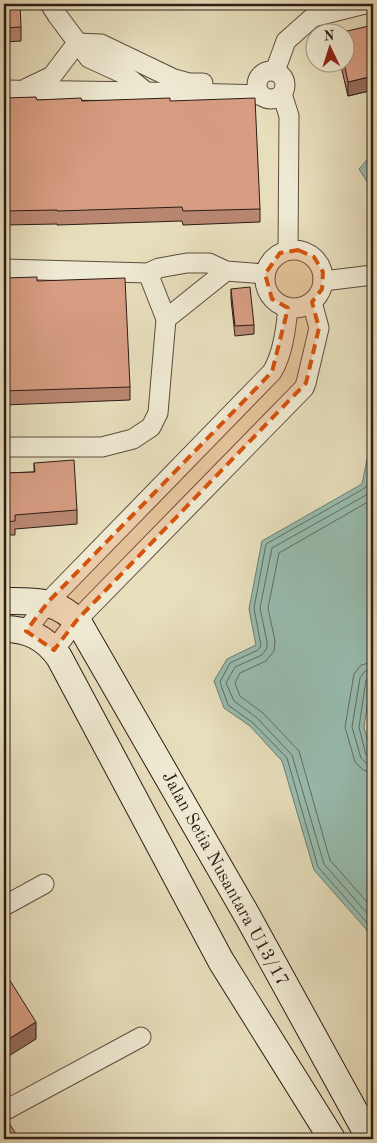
<svg xmlns="http://www.w3.org/2000/svg" width="377" height="1143" font-family="'Old Standard TT',serif">
  <style>
    .water { fill: #97bcaf; stroke: #6d7c71 }
    .lines { fill: none; stroke-linecap: round; stroke-linejoin: round }
    .shore { stroke: #626c62; stroke-width: 1 }
    .minor-casing { stroke: #5c4c3f; stroke-width: 21 }
    .secondary-casing { stroke: #2d1c15; stroke-width: 28 }
    .minor { stroke: #efead3; stroke-width: 19 }
    .secondary { stroke: #efead3; stroke-width: 26 }
    .wall { fill: #b98771; stroke: #2d1c15 }
    .shaded-wall { fill: #966e5c; stroke: #2d1c15 }
    .building { fill: #d79d83; stroke: #2d1c15 }
    .marked { fill: #d5530d; fill-opacity: 0.2; stroke: #d5530d; stroke-width: 4; stroke-dasharray: 10 6; stroke-linejoin: round }
    .labels { text-anchor: middle; dominant-baseline: central; stroke-width: 5; stroke-linejoin: round; paint-order: stroke }
    .street-label { font-size: 18px; fill: #2d1c15; stroke: #efead3 }
  </style>
  <rect width="100%" height="100%" fill="#e7debc"/>
  <filter id="stains"><feTurbulence type="fractalNoise" baseFrequency=".004" numOctaves="4"/><feColorMatrix values="0 0 0 0 .2 0 0 0 0 .09 0 0 0 0 .02 0 0 0 .5 -.17"/></filter>
  <radialGradient id="worn" r=".72"><stop offset=".6" stop-color="#630" stop-opacity="0"/><stop offset="1" stop-color="#630" stop-opacity=".3"/></radialGradient>
  <g class="water">
    <polygon points="373,153 373,191 359,169"/>
    <polygon points="373,430 373,666 364,727 373,761 373,945 366,929 314,870 282,761 250,726 224,708 214,681 227,659 256,645 249,609 262,541 362,484"/>
  </g>
  <g class="lines">
    <g class="shore">
      <polyline points="373,456 367,485 365,488 266,544 254,608 261,646 258,650 230,663 220,682 228,705 253,723 287,758 318,867 370,926 373,933"/>
      <polyline points="373,487 368,494 272,548 260,608 267,642 267,648 262,655 235,667 226,683 234,701 257,718 292,755 324,864 373,920"/>
      <polyline points="373,499 279,553 268,608 275,641 274,651 266,661 240,673 235,683 240,696 263,713 299,751 330,860 373,909"/>
      <polyline points="373,662 361,665 354,674 345,727 355,762 363,770 373,772"/>
      <polyline points="373,670 365,671 360,678 352,727 361,758 366,763 373,765"/>
      <polyline points="373,676 369,677 366,680 359,727 366,755 369,758 373,758"/>
    </g>
    <g class="minor-casing">
      <g id="minor">
        <polyline points="50,4 57,15 89,58 124,74 146,92 261,95"/>
        <polyline points="77,43 101,44 174,79 189,83 203,83"/>
        <circle cx="271" cy="85" r="14"/>
        <polyline points="275,71 286,41 313,17 365,4"/>
        <polyline points="27,88 52,76 77,43"/>
        <polyline points="4,90 146,92"/>
        <polyline points="282,94 289,116 288,250"/>
        <circle cx="294" cy="279" r="29"/>
        <polyline points="4,269 148,273 159,268 187,263 209,263 226,271 265,274"/>
        <polyline points="323,281 373,275"/>
        <polyline points="166,319 226,271"/>
        <polyline points="4,447 102,447 133,439 151,427 158,413 166,319 148,273"/>
        <path d="M26 631 48 602 272 372C283 354 286 328 288 308"/>
        <polyline points="54,650 77,620 304,388 306,383 319,328 312,302"/>
        <polyline points="4,906 44,884"/>
        <polyline points="4,1111 141,1037"/>
      </g>
    </g>
    <g class="secondary-casing">
      <g id="secondary">
        <path d="M4 601C34 601 59 599 80 625L248 917 370 1139"/>
        <path d="M4 629C27 629 45 637 59 657L221 961 332 1139"/>
      </g>
    </g>
    <use href="#minor" class="minor"/>
    <use href="#secondary" class="secondary"/>
  </g>
  <g class="wall">
    <polygon points="4,4 21,27 21,41 4,42"/>
    <polygon points="373,25 373,90 348,96 340,62 344,62"/>
    <polygon points="4,98 37,100 170,101 260,209 260,222 183,225 182,221 57,225 57,224 4,225"/>
    <polygon points="4,278 37,281 130,387 130,400 4,405"/>
    <polygon points="231,289 254,325 254,334 235,336 231,299"/>
    <polygon points="34,463 77,510 77,524 15,529 15,535 4,535 4,473 34,472"/>
  </g>
  <g class="shaded-wall">
    <polygon points="373,76 373,90 348,96 348,82"/>
    <polygon points="7,846 7,860 4,861 4,847"/>
    <polygon points="36,1022 36,1039 4,1059 4,1042"/>
  </g>
  <g class="building">
    <polygon points="4,4 20,4 21,27 4,28"/>
    <polygon points="373,25 373,76 348,82 344,62 344,32 343,32"/>
    <polygon points="36,97 37,100 81,98 82,101 170,98 170,101 255,98 260,209 183,211 182,207 57,211 57,210 4,211 4,98"/>
    <polygon points="37,277 37,281 125,278 130,387 4,391 4,278"/>
    <polygon points="250,287 254,325 235,326 231,289"/>
    <polygon points="74,460 77,510 15,515 15,521 4,522 4,473 35,472 34,463"/>
    <polygon points="4,840 7,846 4,847"/>
    <polygon points="4,971 36,1022 4,1042"/>
    <polygon points="9,1123 19,1139 4,1139 4,1126"/>
  </g>
  <path class="marked" d="M298 250 314 257 323 272 322 289 312 302 319 328 306 383 77 620 54 650 26 631 48 602 272 372 288 308 272 299 265 274 280 253Z"/>
  <g class="labels">
    <g class="street-label">
      <text transform="translate(225 879) rotate(61)">Jalan Setia Nusantara U13/17</text>
    </g>
  </g>
  <rect width="377" height="1143" fill="none" stroke="#e7debc" stroke-width="20"/>
  <rect x="5" y="5" width="367" height="1133" fill="none" stroke="#2d1c15" stroke-width="2.5"/>
  <rect x="10" y="10" width="357" height="1123" fill="none" stroke="#2d1c15"/>
  <g transform="translate(330 48) rotate(356)"><circle r="24" fill="#efead3" stroke="#a19887"/>
  <path d="M0-4L9 19L0 12L-9 19Z" fill="#8f2418"/>
  <text y="-8" font-size="14" font-weight="bold" text-anchor="middle" fill="#2d1c15">N</text>
  </g>
  <rect width="100%" height="100%" filter="url(#stains)"/>
  <rect width="100%" height="100%" fill="url(#worn)"/>
</svg>
